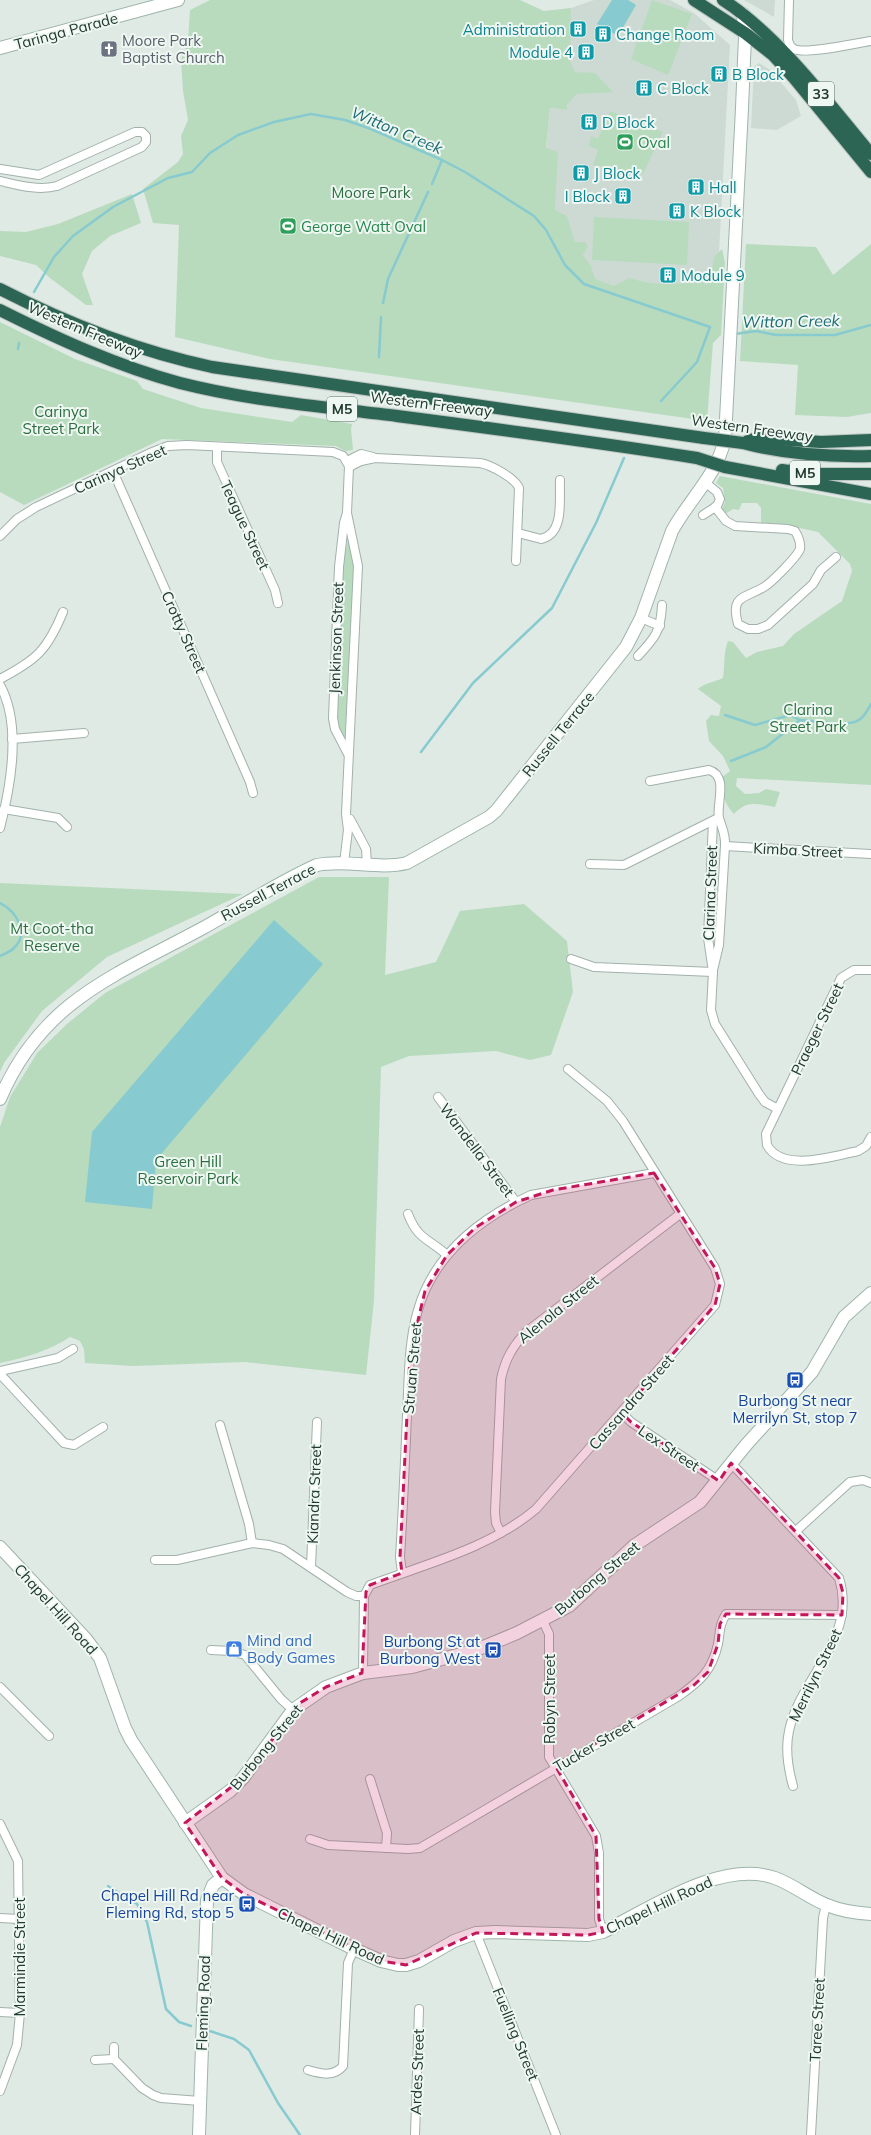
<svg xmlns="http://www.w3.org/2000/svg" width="871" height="2135" font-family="Mulish,sans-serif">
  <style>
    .built { fill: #cddad3 }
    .green { fill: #b8dbbe }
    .water { fill: #87cacf }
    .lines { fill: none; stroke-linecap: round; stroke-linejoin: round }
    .stream { stroke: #87cacf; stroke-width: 2.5 }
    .street-casing { stroke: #a2b1ab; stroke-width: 10 }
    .secondary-casing { stroke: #9eb5ab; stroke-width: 14 }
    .highway-casing { stroke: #bcc4c1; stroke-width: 14 }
    .street { stroke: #fff; stroke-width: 8 }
    .secondary { stroke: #fff; stroke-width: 12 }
    .highway { stroke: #2d6555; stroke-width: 12 }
    .highway-bridge-casing { stroke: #bcc4c1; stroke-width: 14; stroke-linecap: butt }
    .highway-bridge { stroke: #2d6555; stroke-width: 12 }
    .marked { fill: #c2185b; fill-opacity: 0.2; stroke: #c2185b; stroke-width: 3; stroke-dasharray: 8 5; stroke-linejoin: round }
    .labels { text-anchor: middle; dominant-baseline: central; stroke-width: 4; stroke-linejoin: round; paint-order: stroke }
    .shield { fill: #eff7f2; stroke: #5e726b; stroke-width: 1 }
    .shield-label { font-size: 14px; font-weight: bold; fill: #203931 }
    .culture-label { font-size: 15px; fill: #0d838f; stroke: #eff7f2; text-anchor: start }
    .street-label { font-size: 15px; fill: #203931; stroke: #eff7f2 }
    .worship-label { font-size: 15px; fill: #5b616d; stroke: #eff7f2; text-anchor: start }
    .leisure-label { font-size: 15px; fill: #27864d; stroke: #eff7f2; text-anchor: start }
    .park-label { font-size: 15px; fill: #2b6f40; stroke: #eff7f2 }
    .transit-label { font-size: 15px; fill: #164399; stroke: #eff7f2; text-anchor: end }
    .shop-label { font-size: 15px; fill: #366cbe; stroke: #eff7f2; text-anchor: start }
    .water-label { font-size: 16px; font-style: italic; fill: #1c6c74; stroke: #eff7f2 }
  </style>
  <rect width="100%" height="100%" fill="#dfeae4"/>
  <g class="built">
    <polygon points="594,0 670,0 694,13 730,45 716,310 590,284 555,215 546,150 550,108 567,110 571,8"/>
    <polygon points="744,0 775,0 774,17"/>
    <polygon points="759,63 769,69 796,100 801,116 777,130 751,128 754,67"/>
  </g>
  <g class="green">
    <path d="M210 0H520L544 11 571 8 570 61 575 72 595 73 613 92 577 94 567 105V110L550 108 546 148 558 152 555 210 567 216 575 242H585L588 246 583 255 591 266 595 279 614 286 629 278C651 285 675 287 698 279L707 285 711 275 714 257 722 249 725 263 721 335 713 343 707 421 270 359 175 337 179 225 153 223 143 189 178 162 183 154 181 136 188 120 183 91 181 60 188 41 190 10Z"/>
    <polygon points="652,0 692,14 668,75 631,59"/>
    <polygon points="610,111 663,132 643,174 593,165 598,150 589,146 591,136 598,139"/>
    <polygon points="132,194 141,223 110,236 92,251 82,274 93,305 86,305 50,278 36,265 0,256 0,231 26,232 58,224"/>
    <polygon points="594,217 689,222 687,265 592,260"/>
    <polygon points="746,244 816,247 833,275 871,244 871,413 847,417 795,415 798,365 740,361"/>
    <polygon points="0,322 75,359 137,381 143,389 201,408 292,422 301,415 352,424 351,429 353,450 345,451 336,446 162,439 24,505 0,492"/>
    <path d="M720 476 871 504V785L737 778 736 786 745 794 759 793 766 789 780 792 775 807C757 804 747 800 734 814 724 803 722 794 721 778L730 771 723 756 709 741 706 721 711 715 719 716 721 706 698 689C704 683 715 682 723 678 725 665 723 654 728 641L733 642 746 658 757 652 783 646 794 634 842 601 852 571 850 564 818 532 781 524 761 523V508L757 503H742L739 510 733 509 727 513 721 511 725 502 723 488 716 483Z"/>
    <polygon points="348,538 354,570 345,738 338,730 336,713 343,567"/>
    <path d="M319 877H389L385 975 436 962 460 911 524 904 567 941 573 992 551 1055 530 1060 496 1051 409 1056 381 1067 374 1301 366 1375 244 1362 133 1366 85 1363 84 1349 80 1341 70 1337C49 1351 24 1358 0 1363V1127L10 1097 37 1053 67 1024 105 993Z"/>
    <polygon points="0,883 243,894 107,957 42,1011 4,1063 0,1072"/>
  </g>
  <g class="water">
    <polygon points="612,0 628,0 636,5 618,36 597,24"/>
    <polygon points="274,920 323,964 156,1160 152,1209 85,1202 92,1132"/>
  </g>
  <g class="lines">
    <g class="stream">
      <polyline points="432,184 442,160"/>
      <polyline points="34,292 54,257 73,236 113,207 168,178 192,172 210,153 238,135 274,122 311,114 345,120 371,129 442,160 465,172 534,216 546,230 565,265 584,284 710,327 697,362 661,401"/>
      <polyline points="383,303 388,279 428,192"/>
      <polyline points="735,334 756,331 776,335 835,335 871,325"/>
      <polyline points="18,349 19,343"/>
      <polyline points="379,357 381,317"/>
      <polyline points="725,715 755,725 790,715 800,720"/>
      <polyline points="421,752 473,683 552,608 596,523 624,458"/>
      <path d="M731 761 766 747 800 720C814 721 846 727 857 721 864 718 868 710 871 704"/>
      <path d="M0 903C16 911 30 933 14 948 10 952 4 954 0 956"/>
      <polyline points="108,1886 137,1904 147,1922 166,2009 179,2022 191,2026"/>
      <polyline points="210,2031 234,2039 249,2050 278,2103 300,2135"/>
    </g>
    <g class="street-casing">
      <g id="street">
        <path d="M789 0 788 40C789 44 790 47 794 49 806 55 856 43 871 41"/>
        <path d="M0 169 39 175 135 132H142L146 136V142L142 147 57 186C38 191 18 185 0 181"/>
        <polyline points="217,447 217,462 275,590 278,603"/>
        <polyline points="347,461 361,454 373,457"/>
        <path d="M349 467 361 461 375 458 480 463C491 465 515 478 519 488L516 561"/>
        <polyline points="113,471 250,782 253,793"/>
        <path d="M715 507 726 521 735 526 788 529 795 531C798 536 801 543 800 549 797 557 771 583 764 587 744 599 730 595 738 624L748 629H758L768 625 813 584 821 570 836 557"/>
        <polyline points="347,513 344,523 339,567 333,718 335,729 348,754"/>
        <polyline points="703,515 717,506 720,499 717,492 706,483"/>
        <path d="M518 533 541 539C565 534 559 499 560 480"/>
        <polyline points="0,536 17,519 36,507 150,453 168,446 187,445 333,452 343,456 349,466 347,513 358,566 346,814 348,830 344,863"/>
        <polyline points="641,618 660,626"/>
        <path d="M638 656C655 638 661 631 662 605"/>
        <path d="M0 679C36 660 47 651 63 612"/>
        <path d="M0 685C22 725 11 785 0 828"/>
        <polyline points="12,739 84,733"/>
        <path d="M650 781 709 770C729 776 716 804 719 818 722 828 726 835 725 846L719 945 713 970"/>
        <polyline points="4,809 58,818 67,827"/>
        <polyline points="350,819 366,849 367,864"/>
        <path d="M713 821 708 938 713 972 711 1010 715 1024 759 1094 765 1102 778 1109 766 1134 767 1145C782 1173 834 1156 858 1151L866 1146 871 1137"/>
        <polyline points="725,846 871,854"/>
        <polyline points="590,864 624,865 716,819"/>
        <polyline points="571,959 594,967 713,972"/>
        <polyline points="438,1097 516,1202"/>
        <polyline points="778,1109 841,978 854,970 871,970"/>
        <path d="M408 1214C418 1240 428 1238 447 1255"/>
        <polyline points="0,1371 58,1358 73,1349"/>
        <polyline points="0,1374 64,1443 74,1445 103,1427"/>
        <polyline points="622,1413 631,1422 719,1481"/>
        <polyline points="220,1425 249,1524 252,1543"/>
        <path d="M731 1463 839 1578C858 1638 800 1677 789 1731 785 1749 788 1768 793 1786"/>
        <polyline points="796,1531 850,1482 863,1480 871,1483"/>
        <path d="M501 1533 496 1523 495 1512 501 1379C505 1360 512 1347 526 1332L680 1214"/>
        <polyline points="155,1560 177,1560 252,1543 269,1545 283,1549 347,1592 356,1596 364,1596"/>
        <polyline points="311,1567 317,1422"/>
        <path d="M402 1573 400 1557C403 1509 405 1462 407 1415 409 1380 408 1343 418 1310 434 1254 481 1218 531 1195L654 1173"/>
        <polyline points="543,1621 549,1634 549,1757 596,1836 599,1853 599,1919 603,1932"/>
        <polyline points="211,1650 231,1651 245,1655 281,1699 293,1710"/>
        <path d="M363 1673 364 1596 370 1585C426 1564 490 1548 536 1509L715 1305 720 1284 715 1268 623 1121 607 1101 568 1069"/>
        <polyline points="0,1687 49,1736"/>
        <polyline points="370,1779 387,1833 386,1848"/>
        <polyline points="0,1824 18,1861 20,2013 17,2045 0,2091"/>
        <path d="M310 1839 328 1845 408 1849 420 1848 679 1696C700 1681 712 1671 718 1644 720 1633 719 1625 726 1614L842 1615"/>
        <polyline points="0,1918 19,1919"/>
        <polyline points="476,1933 556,2135"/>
        <polyline points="0,2012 20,2013"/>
        <polyline points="114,2047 114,2059 142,2088 153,2095 161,2098 200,2101"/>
        <polyline points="95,2060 114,2059"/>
        <path d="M308 2070C321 2074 334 2077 343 2066L348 1963 354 1949"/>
        <polyline points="415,2135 419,2009"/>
        <polyline points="811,2135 823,1918 826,1905"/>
      </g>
    </g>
    <g class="secondary-casing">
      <g id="secondary">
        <polyline points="0,48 178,0"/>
        <path d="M0 1099C41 1001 116 975 203 928 241 907 277 883 317 865 347 859 378 870 407 863L489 817 496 811 626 647 641 618 672 531C690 498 716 477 725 439L742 108 745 37 743 14"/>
        <path d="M0 1547 86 1639 100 1658 125 1728 131 1740 222 1878 244 1894 354 1949 381 1961 398 1965H406L419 1961 454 1941 476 1933 496 1932 588 1935 603 1932C651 1908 722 1859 775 1878 794 1885 809 1898 827 1905 841 1911 855 1913 871 1914"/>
        <polyline points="185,1823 230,1791 243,1778 293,1710 326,1687 363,1673 412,1667 476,1650 517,1633 569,1606 635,1545 700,1502 746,1445 812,1372 844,1317 871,1293"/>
        <polyline points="199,2135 207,1900 213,1885 222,1878"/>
      </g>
    </g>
    <g class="highway-casing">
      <g id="highway">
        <polyline points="694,0 745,33 773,55 794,78 871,172"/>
        <path d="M723 0C778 35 829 104 871 154"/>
        <path d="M0 289C68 324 138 351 212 367L704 438"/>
        <path d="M0 310C58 339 117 366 180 383 251 401 325 407 397 416 497 429 597 442 697 458"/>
        <polyline points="743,443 757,438 821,442 871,440"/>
        <path d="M743 443C784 454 829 457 871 456"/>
        <polyline points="725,467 871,494"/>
        <polyline points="782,470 811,474 871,474"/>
      </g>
    </g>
    <use href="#street" class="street"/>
    <use href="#secondary" class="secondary"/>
    <use href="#highway" class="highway"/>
    <g class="highway-bridge-casing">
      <g id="highway-bridge">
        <polyline points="704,438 743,443"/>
        <polyline points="697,458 725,467"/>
      </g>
    </g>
    <use href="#highway-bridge" class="highway-bridge"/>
  </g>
  <path class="marked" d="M654 1173 715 1268 720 1284 715 1305 622 1413 631 1422 719 1481 731 1463 839 1578 843 1593 842 1615 726 1614 720 1624 718 1644 708 1672 694 1685 556 1767 596 1836 599 1919 603 1932 588 1935 476 1933 406 1965 381 1961 244 1894 222 1878 185 1823 243 1778 300 1703 326 1687 362 1673 366 1592 370 1585 402 1573 400 1557 410 1354 425 1291 447 1255 475 1228 516 1202 553 1190Z"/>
  <defs>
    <g id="building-square" transform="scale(0.9)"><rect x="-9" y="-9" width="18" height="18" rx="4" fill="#0f9aa8" stroke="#eff7f2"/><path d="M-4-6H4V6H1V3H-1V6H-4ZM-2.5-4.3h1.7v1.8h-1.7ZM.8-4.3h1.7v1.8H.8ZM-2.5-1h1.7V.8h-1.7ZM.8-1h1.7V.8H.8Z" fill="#fff"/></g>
    <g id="church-square" transform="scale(0.9)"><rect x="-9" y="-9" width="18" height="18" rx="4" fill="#6b7280" stroke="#eff7f2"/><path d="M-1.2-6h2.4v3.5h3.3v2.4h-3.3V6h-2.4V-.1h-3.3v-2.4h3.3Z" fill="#fff"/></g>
    <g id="stadium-square" transform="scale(0.9)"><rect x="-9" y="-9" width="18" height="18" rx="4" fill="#2e9e5b" stroke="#eff7f2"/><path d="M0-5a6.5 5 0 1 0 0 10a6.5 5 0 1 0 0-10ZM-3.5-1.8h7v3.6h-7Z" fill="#fff"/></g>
    <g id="bus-square" transform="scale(0.9)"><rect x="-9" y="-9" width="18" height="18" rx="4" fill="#1a4fb4" stroke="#eff7f2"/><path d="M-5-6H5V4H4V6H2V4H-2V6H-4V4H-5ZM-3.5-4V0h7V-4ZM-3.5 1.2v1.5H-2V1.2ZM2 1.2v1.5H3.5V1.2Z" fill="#fff"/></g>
    <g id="shop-square" transform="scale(0.9)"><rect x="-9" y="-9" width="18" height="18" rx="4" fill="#3f7fe0" stroke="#eff7f2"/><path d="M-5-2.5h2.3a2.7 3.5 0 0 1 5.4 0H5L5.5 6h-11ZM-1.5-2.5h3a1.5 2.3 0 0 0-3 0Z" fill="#fff"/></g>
  </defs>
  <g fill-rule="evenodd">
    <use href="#building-square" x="578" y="29"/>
    <use href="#building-square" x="603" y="34"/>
    <use href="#church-square" x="109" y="49"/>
    <use href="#building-square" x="586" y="52"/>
    <use href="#building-square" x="719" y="74"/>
    <use href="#building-square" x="644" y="88"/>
    <use href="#building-square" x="589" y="122"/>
    <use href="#stadium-square" x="625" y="142"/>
    <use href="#building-square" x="581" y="173"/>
    <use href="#building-square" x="696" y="187"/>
    <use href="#building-square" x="623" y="196"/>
    <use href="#building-square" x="677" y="211"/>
    <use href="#stadium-square" x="288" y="226"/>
    <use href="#building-square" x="668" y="275"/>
    <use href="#bus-square" x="795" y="1380"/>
    <use href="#shop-square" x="234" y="1649"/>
    <use href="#bus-square" x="493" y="1650"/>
    <use href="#bus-square" x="247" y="1904"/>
  </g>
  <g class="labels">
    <g class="shield">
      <rect x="808" y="82" width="26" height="24" rx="3"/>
      <rect x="327" y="397" width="30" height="24" rx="3"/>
      <rect x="790" y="461" width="30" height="24" rx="3"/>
    </g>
    <g class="shield-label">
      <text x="821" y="94">33</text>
      <text x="342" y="409">M5</text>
      <text x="805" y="473">M5</text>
    </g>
    <g class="culture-label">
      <text x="565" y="29" text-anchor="end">Administration</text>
      <text x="616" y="34">Change Room</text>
      <text x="573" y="52" text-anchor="end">Module 4</text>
      <text x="732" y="74">B Block</text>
      <text x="657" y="88">C Block</text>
      <text x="602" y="122">D Block</text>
      <text x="594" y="173">J Block</text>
      <text x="709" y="187">Hall</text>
      <text x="610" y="196" text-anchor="end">I Block</text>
      <text x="690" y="211">K Block</text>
      <text x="681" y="275">Module 9</text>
    </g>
    <g class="street-label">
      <text transform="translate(66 31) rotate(-15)">Taringa Parade</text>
      <text transform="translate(85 330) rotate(23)">Western Freeway</text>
      <text transform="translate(431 404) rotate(7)">Western Freeway</text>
      <text transform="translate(752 428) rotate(8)">Western Freeway</text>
      <text transform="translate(120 469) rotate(-24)">Carinya Street</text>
      <text transform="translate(245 525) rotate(65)">Teague Street</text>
      <text transform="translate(184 632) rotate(66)">Crotty Street</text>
      <text transform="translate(336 638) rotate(-88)">Jenkinson Street</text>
      <text transform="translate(558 734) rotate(-51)">Russell Terrace</text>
      <text transform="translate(798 850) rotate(3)">Kimba Street</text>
      <text transform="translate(268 892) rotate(-28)">Russell Terrace</text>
      <text transform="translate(710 893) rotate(-88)">Clarina Street</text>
      <text transform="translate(817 1029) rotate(-64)">Praeger Street</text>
      <text transform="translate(477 1150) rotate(53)">Wandella Street</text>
      <text transform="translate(558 1309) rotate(-39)">Alenola Street</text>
      <text transform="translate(412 1368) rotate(-85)">Struan Street</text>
      <text transform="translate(631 1402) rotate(-49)">Cassandra Street</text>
      <text transform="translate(669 1448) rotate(34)">Lex Street</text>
      <text transform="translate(314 1494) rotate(-88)">Kiandra Street</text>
      <text transform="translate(597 1578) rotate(-40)">Burbong Street</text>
      <text transform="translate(56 1609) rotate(48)">Chapel Hill Road</text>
      <text transform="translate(815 1675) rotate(-64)">Merrilyn Street</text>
      <text transform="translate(549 1699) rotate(-90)">Robyn Street</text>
      <text transform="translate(594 1745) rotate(-30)">Tucker Street</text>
      <text transform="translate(266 1747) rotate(-51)">Burbong Street</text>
      <text transform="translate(659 1905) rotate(-25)">Chapel Hill Road</text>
      <text transform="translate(331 1936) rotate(25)">Chapel Hill Road</text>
      <text transform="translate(19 1957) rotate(-90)">Marmindie Street</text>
      <text transform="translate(203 2003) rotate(-88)">Fleming Road</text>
      <text transform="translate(817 2020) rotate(-87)">Taree Street</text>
      <text transform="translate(516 2034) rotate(68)">Fuelling Street</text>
      <text transform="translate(417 2072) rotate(-88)">Ardes Street</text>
    </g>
    <g class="worship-label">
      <text x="122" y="40">Moore Park<tspan x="122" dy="17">Baptist Church</tspan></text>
    </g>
    <g class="leisure-label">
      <text x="638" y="142">Oval</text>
      <text x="301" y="226">George Watt Oval</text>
    </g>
    <g class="park-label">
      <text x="371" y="192">Moore Park</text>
      <text x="61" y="411">Carinya<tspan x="61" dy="17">Street Park</tspan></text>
      <text x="808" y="709">Clarina<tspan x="808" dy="17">Street Park</tspan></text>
      <text x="52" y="928">Mt Coot-tha<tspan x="52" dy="17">Reserve</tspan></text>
      <text x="188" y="1161">Green Hill<tspan x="188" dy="17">Reservoir Park</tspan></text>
    </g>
    <g class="transit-label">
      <text x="795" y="1400" text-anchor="middle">Burbong St near<tspan x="795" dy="17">Merrilyn St, stop 7</tspan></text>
      <text x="480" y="1641">Burbong St at<tspan x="480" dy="17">Burbong West</tspan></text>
      <text x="234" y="1895">Chapel Hill Rd near<tspan x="234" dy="17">Fleming Rd, stop 5</tspan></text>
    </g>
    <g class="shop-label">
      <text x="247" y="1640">Mind and<tspan x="247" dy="17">Body Games</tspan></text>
    </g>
    <g class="water-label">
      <text transform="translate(397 130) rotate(23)">Witton Creek</text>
      <text transform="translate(791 321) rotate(-1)">Witton Creek</text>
    </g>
  </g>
</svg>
